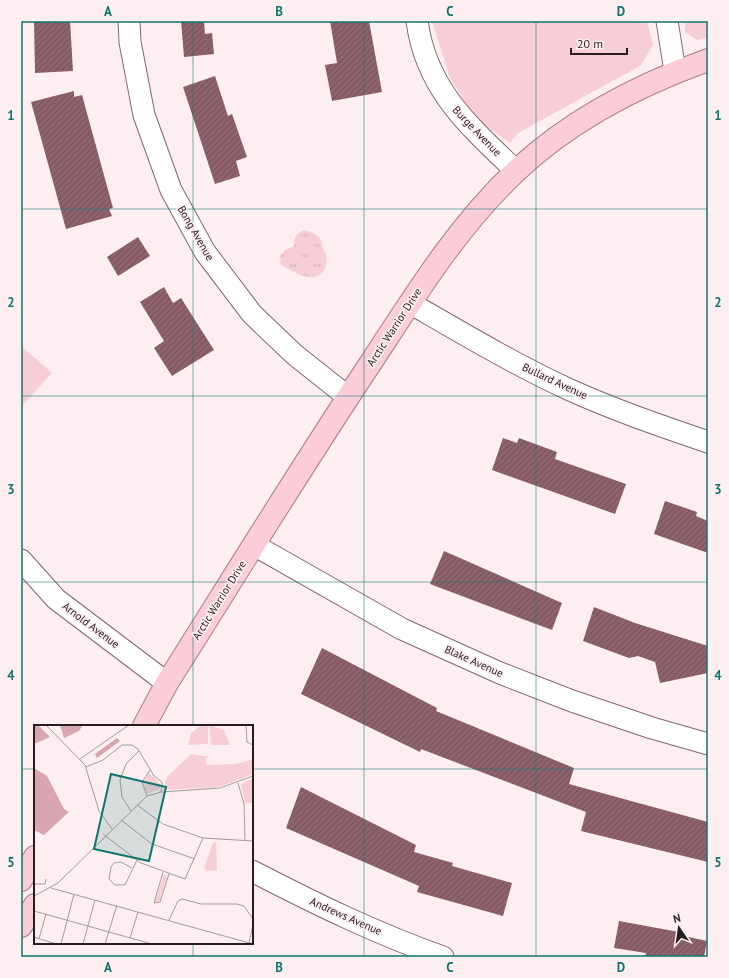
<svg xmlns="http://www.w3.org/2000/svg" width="729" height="978" font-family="'PT Sans',sans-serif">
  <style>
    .grass { fill: #f7ced8 }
    .park { fill: url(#park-tufts) }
    .building { fill: url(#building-hatch) }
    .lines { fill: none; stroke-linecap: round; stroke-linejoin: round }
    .minor-casing { stroke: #84676e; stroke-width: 23 }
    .primary-casing { stroke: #ae7a87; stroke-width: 24 }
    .minor { stroke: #fff; stroke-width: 21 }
    .primary { stroke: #facdd9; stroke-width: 22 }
    .grid { fill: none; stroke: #0f766e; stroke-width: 1; stroke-opacity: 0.55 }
    .labels { text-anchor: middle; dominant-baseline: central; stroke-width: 3.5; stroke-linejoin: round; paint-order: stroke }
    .street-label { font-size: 11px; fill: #281c1f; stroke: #fceef1 }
    .inset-road { fill: none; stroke: #a79a9d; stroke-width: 1 }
    .view { fill: #0f766e; fill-opacity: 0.15; stroke: #0f766e; stroke-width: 2 }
    .inset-edge { fill: none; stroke: #281c1f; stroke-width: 2 }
    .neatline { fill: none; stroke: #0f766e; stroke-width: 1.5 }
    .grid-label { font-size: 13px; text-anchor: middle; font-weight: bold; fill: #0f766e }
  </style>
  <defs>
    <pattern id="park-tufts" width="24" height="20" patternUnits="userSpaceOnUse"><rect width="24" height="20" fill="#f7ced8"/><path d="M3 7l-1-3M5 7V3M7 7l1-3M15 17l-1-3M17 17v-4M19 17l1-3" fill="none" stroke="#d4b0b9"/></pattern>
    <pattern id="building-hatch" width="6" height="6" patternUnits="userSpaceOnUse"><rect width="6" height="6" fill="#8e626d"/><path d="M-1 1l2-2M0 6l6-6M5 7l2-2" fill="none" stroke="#745059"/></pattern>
  </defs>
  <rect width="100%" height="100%" fill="#fceef1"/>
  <g class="grass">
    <polygon points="432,21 647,21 653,45 640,66 518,133 510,143 475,118 450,78"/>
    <polygon points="685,21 708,21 708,38 697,40 685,32"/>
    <polygon points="21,346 52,373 21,407"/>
  </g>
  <path class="park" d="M304 230C310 231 317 234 320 239 322 242 322 246 323 248 324 252 324 250 326 254 328 262 325 275 315 277 305 280 289 269 281 265L280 256 285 250 294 246C294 237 296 234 304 230Z"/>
  <g class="building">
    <polygon points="34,21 70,21 73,71 35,73"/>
    <polygon points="181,21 204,21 205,34 212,33 214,54 184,57"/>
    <polygon points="330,21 369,21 382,92 332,101 325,65 337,63"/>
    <polygon points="215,76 228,116 232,114 247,157 236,161 240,176 215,184 183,87"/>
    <polygon points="74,91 74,97 82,95 113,208 109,209 112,216 66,229 31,102"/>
    <polygon points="138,237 150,256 118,276 107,257"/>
    <polygon points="164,287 173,303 181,298 214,350 172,376 154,348 164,341 140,302"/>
    <polygon points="503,438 517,443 519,438 557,452 555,459 626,484 615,514 492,470"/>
    <polygon points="665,501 697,512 696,516 708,521 708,553 654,534"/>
    <polygon points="444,551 562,603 552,630 430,584"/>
    <polygon points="594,607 635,623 708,646 708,673 660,683 655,662 638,656 629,658 583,641"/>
    <polygon points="322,648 437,708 436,711 574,768 569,784 708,822 708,862 581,831 586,812 421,749 420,752 301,694"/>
    <polygon points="301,787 416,845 414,852 453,863 452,866 512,883 503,916 417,892 419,886 286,828"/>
    <polygon points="619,921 679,932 679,935 707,941 704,957 645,957 646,953 614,948"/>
  </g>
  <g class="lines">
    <g class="minor-casing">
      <g id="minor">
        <polyline points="129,21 130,42 144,115 171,190 205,252 252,314 295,355 348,397"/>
        <path d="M417 21C426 89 469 126 516 171"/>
        <polyline points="667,21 675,71"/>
        <path d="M410 303C462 333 514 364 568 389 614 410 661 426 708 442"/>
        <polyline points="254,545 402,629 500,673 572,701 652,728 708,744"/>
        <polyline points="21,560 56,599 167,683"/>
        <path d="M252 871C314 903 377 934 443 957"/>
      </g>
    </g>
    <g class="primary-casing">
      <g id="primary">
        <path d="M144 726 167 683C234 577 300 469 370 364 414 297 456 228 515 172 570 120 638 85 708 60"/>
        <polyline points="21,880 35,857"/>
        <polyline points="21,926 35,905"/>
      </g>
    </g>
    <use href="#minor" class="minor"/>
    <use href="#primary" class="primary"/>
  </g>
  <path class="grid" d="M193 21V726M364 21V957M536 21V957M21 209H708M21 396H708M21 582H708M21 769H35M252 769H708M193 943V957"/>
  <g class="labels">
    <g class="street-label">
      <text transform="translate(477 131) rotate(46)">Burge Avenue</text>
      <text transform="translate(196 233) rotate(60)">Bong Avenue</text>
      <text transform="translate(394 327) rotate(-57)">Arctic Warrior Drive</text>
      <text transform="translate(555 381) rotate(25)">Bullard Avenue</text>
      <text transform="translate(219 600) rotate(-58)">Arctic Warrior Drive</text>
      <text transform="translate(91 625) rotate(37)">Arnold Avenue</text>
      <text transform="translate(474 661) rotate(24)">Blake Avenue</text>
      <text transform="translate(346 916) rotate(24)">Andrews Avenue</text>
    </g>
  </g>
  <g transform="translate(34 725)">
    <rect width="219" height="219" fill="#fceef1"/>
    <path d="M167 0H174V19L154 20 157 8ZM175 0 190 5 196 20H177ZM157 29 177 32 172 33V40L202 39 219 34V49L185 62 129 65 133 52ZM115 48 126 59V64L113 69 109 58ZM219 53V78H211L207 59ZM182 117 183 145 173 146 170 143 179 118ZM130 149 134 151 125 177H121Z" fill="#f7ced8"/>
    <path d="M0 0H4L16 12 0 19ZM26 0H49L45 6 30 13ZM83 13 86 16 63 33 61 29ZM0 43 13 51 30 84 35 87 10 110 0 105Z" fill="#d7a6b2"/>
    <path class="inset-road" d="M12 0 51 40 65 86 78 104M212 0 213 17 219 20M46 34 95 0M52 42 69 35 88 20H98L104 24 120 51 128 57 127 67M204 58 210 79 211 116M113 71 108 57 116 45M103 80 129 99 169 113 219 116M97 86 88 72 86 55 92 39 105 26M87 95 118 119 161 134M69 109 107 138 151 154 169 113M98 143 87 137 80 138 77 142 75 154 81 160H91L103 135M129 147 120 178 126 177 135 149M0 159H11L12 154M17 163 219 219M0 171 24 158 113 71 127 67 186 63 219 51M0 186 118 219M135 195 144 176 148 174 167 179H203L210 181 219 194M0 212 22 219M96 213 104 187M5 214 12 189M215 218 219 199M27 219 40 169M49 219 61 175M71 219 83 180"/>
    <path class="view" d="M77 49 132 62 115 136 60 124Z"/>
    <rect width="219" height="219" class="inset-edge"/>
  </g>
  <rect width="729" height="978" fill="none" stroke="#fceef1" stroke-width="44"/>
  <g transform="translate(679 928) rotate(347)" stroke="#fceef1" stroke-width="3" paint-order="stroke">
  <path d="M0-3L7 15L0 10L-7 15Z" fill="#281c1f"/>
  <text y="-6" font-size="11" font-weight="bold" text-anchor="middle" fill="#281c1f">N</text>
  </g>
  <path d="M571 48v6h56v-6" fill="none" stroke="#281c1f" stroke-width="2"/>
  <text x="577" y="48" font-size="12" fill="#281c1f" stroke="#fceef1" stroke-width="3" paint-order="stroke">20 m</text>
  <rect x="22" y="22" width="685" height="934" class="neatline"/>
  <g class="grid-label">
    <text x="108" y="16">A</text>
    <text x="279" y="16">B</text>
    <text x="450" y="16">C</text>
    <text x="621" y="16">D</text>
    <text x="11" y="120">1</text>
    <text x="718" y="120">1</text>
    <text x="11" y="307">2</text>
    <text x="718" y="307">2</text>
    <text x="11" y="494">3</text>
    <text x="718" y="494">3</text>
    <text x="11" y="680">4</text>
    <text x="718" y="680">4</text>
    <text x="11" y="867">5</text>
    <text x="718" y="867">5</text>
    <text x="108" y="972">A</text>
    <text x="279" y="972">B</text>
    <text x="450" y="972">C</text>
    <text x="621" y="972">D</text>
  </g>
</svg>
